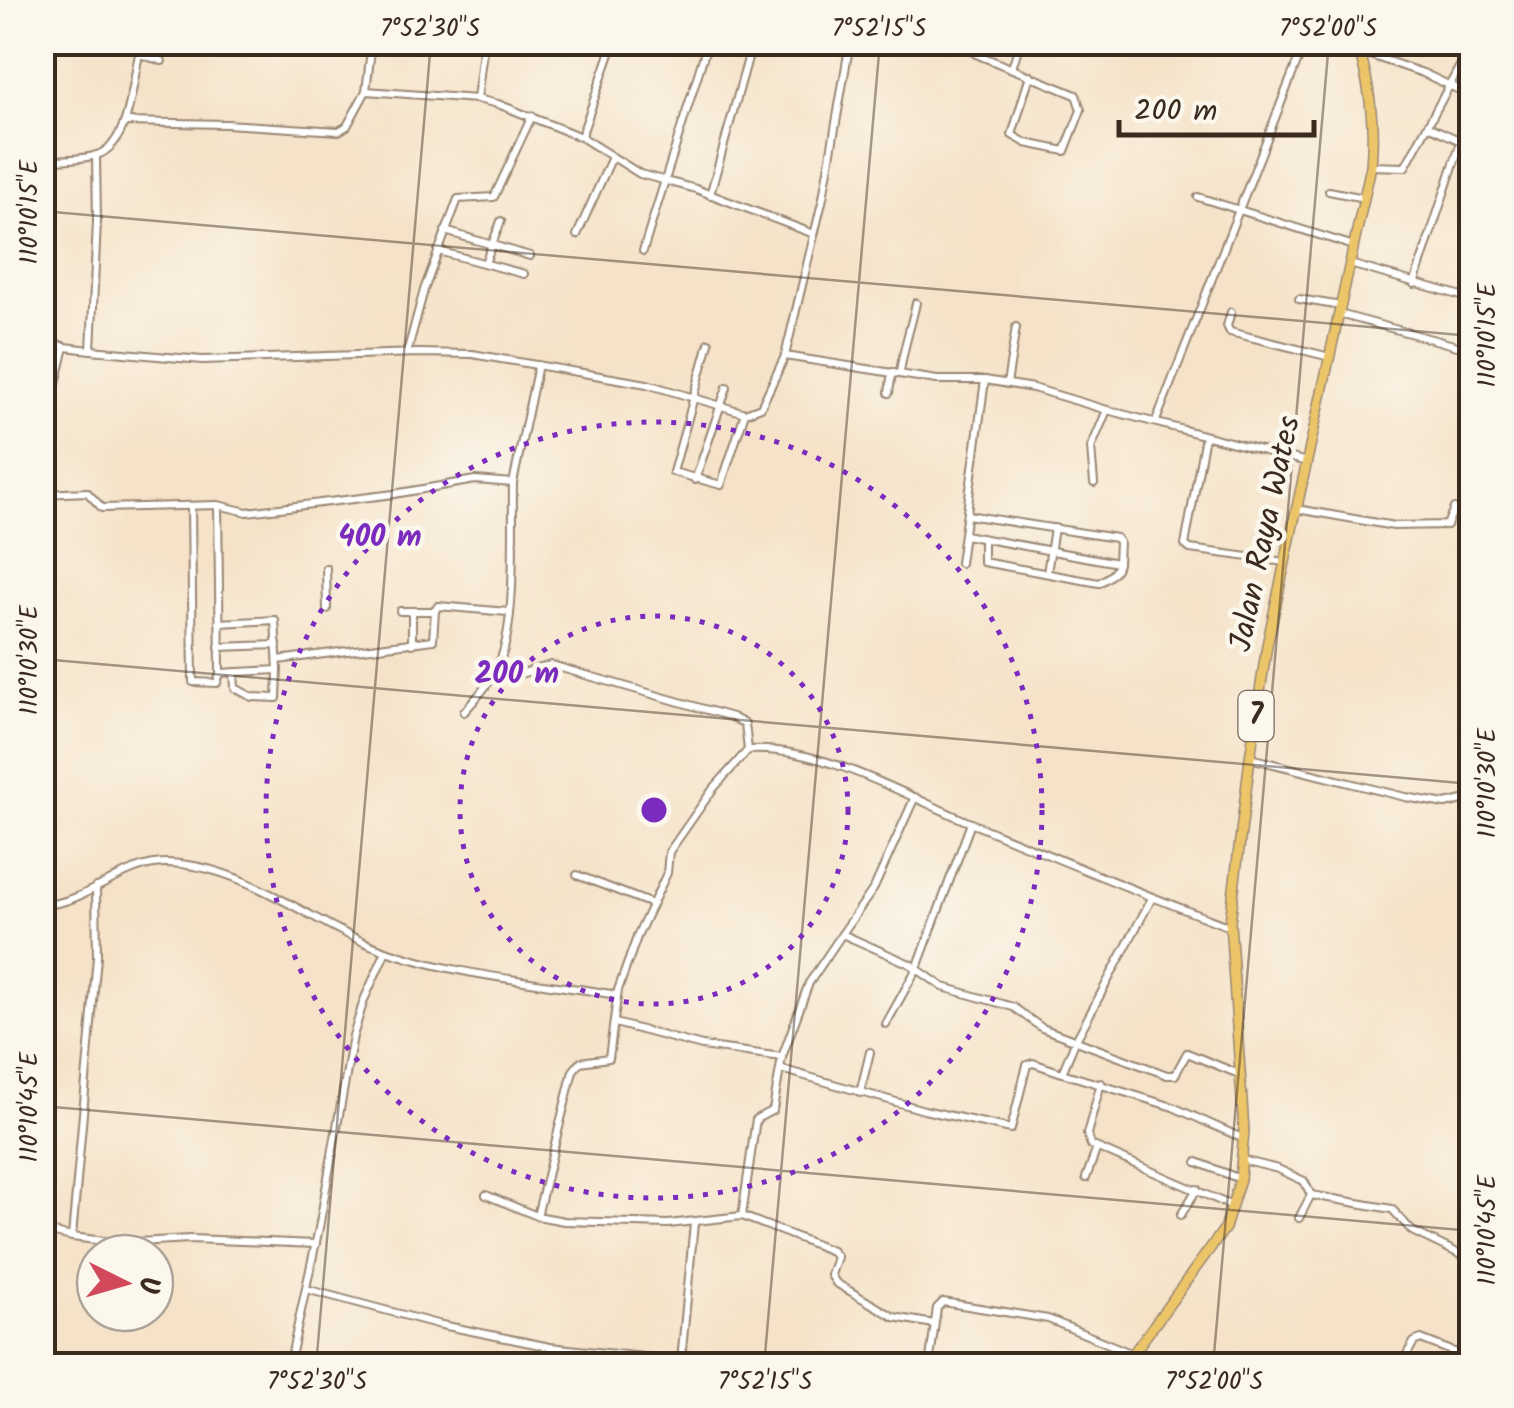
<svg xmlns="http://www.w3.org/2000/svg" width="1514" height="1408" font-family="Kalam,sans-serif">
  <style>
    .lines { fill: none; stroke-linecap: round; stroke-linejoin: round }
    .minor-casing { stroke: #988673; stroke-width: 10 }
    .highway-casing { stroke: #988673; stroke-width: 12 }
    .minor { stroke: #fff; stroke-width: 6 }
    .highway { stroke: #edc569; stroke-width: 9 }
    .ticks { fill: none; stroke: #3b2a1e; stroke-width: 2.5; stroke-opacity: 0.45 }
    .ring { fill: none; stroke: #7b2cbf; stroke-width: 5; stroke-dasharray: 5 10 }
    .labels { text-anchor: middle; dominant-baseline: central; stroke-width: 9; stroke-linejoin: round; paint-order: stroke }
    .shield { fill: #fbf7ec; stroke: #75685c; stroke-width: 2.5 }
    .shield-label { font-size: 30px; font-weight: bold; fill: #3b2a1e }
    .street-label { font-size: 32px; fill: #3b2a1e; stroke: #fbf7ec }
    .centre { fill: #7b2cbf; stroke: #fbf7ec; stroke-width: 5 }
    .ring-label { font-size: 30px; text-anchor: middle; font-weight: bold; fill: #7b2cbf; stroke: #fbf7ec; stroke-width: 9; stroke-linejoin: round; paint-order: stroke }
    .neatline { fill: none; stroke: #3b2a1e; stroke-width: 4 }
    .ticks-label { font-size: 25px; text-anchor: middle; fill: #3b2a1e }
  </style>
  <rect width="100%" height="100%" fill="#fbf7ec"/>
  <filter id="ink" filterUnits="userSpaceOnUse"><feTurbulence type="fractalNoise" baseFrequency=".01" numOctaves="2"/><feDisplacementMap in="SourceGraphic" scale="20" xChannelSelector="R" yChannelSelector="G"/><feConvolveMatrix kernelMatrix="1 2 1 2 8 2 1 2 1" color-interpolation-filters="sRGB"/></filter>
  <filter id="wash" filterUnits="userSpaceOnUse"><feTurbulence type="fractalNoise" baseFrequency=".0048" numOctaves="4" result="noise"/><feDisplacementMap in="SourceGraphic" scale="40" xChannelSelector="R" yChannelSelector="G"/><feGaussianBlur stdDeviation="2.25" result="paint"/><feColorMatrix in="noise" values="0 0 0 0 0 0 0 0 0 0 0 0 0 0 0 0 0 1.4 0 .05"/><feComposite in="paint" operator="in"/></filter>
  <g filter="url(#wash)">
    <rect width="100%" height="100%" fill="#f5e2c8"/>
  </g>
  <g filter="url(#ink)">
    <g class="lines">
      <g class="minor-casing">
        <g id="minor">
          <polyline points="372,42 366,91 477,99 498,104 581,137 640,174 696,189 814,234"/>
          <polyline points="970,42 971,50 976,54 1076,95 1081,110 1065,151 1026,143 1012,135 1030,75"/>
          <polyline points="1438,42 1467,53"/>
          <polyline points="1361,52 1423,73 1472,96"/>
          <polyline points="139,54 162,61"/>
          <polyline points="1012,68 1020,42"/>
          <polyline points="477,99 484,42"/>
          <polyline points="125,122 226,124 339,131 347,126 366,91"/>
          <polyline points="1428,126 1472,146"/>
          <polyline points="581,137 614,42"/>
          <path d="M42 161C59 159 81 160 97 155 133 143 132 73 142 42"/>
          <polyline points="1371,166 1405,167 1472,44"/>
          <polyline points="1329,191 1364,198"/>
          <polyline points="710,195 750,51"/>
          <polyline points="1198,197 1354,246"/>
          <polyline points="445,231 530,256"/>
          <polyline points="577,235 612,157"/>
          <polyline points="438,251 524,274"/>
          <polyline points="643,251 708,42"/>
          <polyline points="485,263 501,221"/>
          <polyline points="1350,264 1472,299"/>
          <polyline points="1414,284 1461,142"/>
          <polyline points="1299,299 1341,306"/>
          <polyline points="1231,312 1227,326 1230,332 1330,357"/>
          <polyline points="1339,314 1472,350"/>
          <polyline points="42,338 65,347 91,350 202,360 418,353 472,354 647,384 745,413 761,407 785,356 937,380 985,380 1033,388 1107,410"/>
          <polyline points="709,343 673,472 721,485 745,413"/>
          <polyline points="91,350 97,222 96,155"/>
          <polyline points="407,353 424,290 458,199 494,197 532,116"/>
          <polyline points="785,356 823,198 850,42"/>
          <path d="M900 373C903 348 911 327 916 303"/>
          <polyline points="1007,384 1016,327"/>
          <polyline points="889,393 892,372"/>
          <polyline points="42,416 52,400 65,347"/>
          <polyline points="1156,421 1305,42"/>
          <polyline points="1205,436 1185,545 1190,549 1285,562"/>
          <polyline points="695,480 727,387"/>
          <polyline points="1094,483 1091,448 1107,410 1307,462"/>
          <polyline points="42,494 87,492 102,508 218,505 247,512 394,494 475,480 513,483 538,365"/>
          <polyline points="218,505 220,670 220,673 278,670 275,620 219,623"/>
          <polyline points="191,506 193,682 217,683 220,673"/>
          <polyline points="1297,509 1394,526 1447,525 1454,508 1472,515"/>
          <polyline points="967,515 1116,538 1119,542 1118,563"/>
          <path d="M964 535 1118 563C1116 574 1108 577 1099 583L983 562V539"/>
          <polyline points="960,563 985,380"/>
          <polyline points="326,568 327,609"/>
          <polyline points="1047,573 1054,528"/>
          <polyline points="400,611 435,611"/>
          <polyline points="412,611 412,644"/>
          <polyline points="219,647 277,645"/>
          <polyline points="278,660 433,640 435,611 438,606 508,612"/>
          <polyline points="497,669 513,676 551,665 732,717 745,724 748,750"/>
          <polyline points="234,672 235,688 252,697 277,698 278,670"/>
          <path d="M464 712C478 696 493 680 500 661 517 619 512 530 513 483"/>
          <polyline points="1250,758 1405,797 1445,804 1472,798"/>
          <polyline points="577,875 652,904"/>
          <polyline points="96,887 97,957 72,1237 120,1243 190,1239 316,1244"/>
          <path d="M42 905C86 904 123 863 165 863 248 864 315 928 392 953 465 977 541 982 617 995"/>
          <polyline points="842,934 874,888 915,797"/>
          <polyline points="615,1023 702,1046 782,1057 773,1110 756,1119 742,1216"/>
          <polyline points="886,1024 917,968 971,823"/>
          <polyline points="782,1057 809,983 842,934 910,964 943,987 1013,1007 1042,1028 1167,1075 1175,1075 1187,1053 1239,1074"/>
          <polyline points="781,1069 924,1110 1011,1129 1027,1065 1033,1063 1062,1073 1075,1042 1152,898"/>
          <polyline points="1062,1073 1173,1107 1244,1139"/>
          <polyline points="1101,1083 1087,1134 1091,1145 1232,1206"/>
          <polyline points="860,1093 870,1052"/>
          <polyline points="1242,1160 1278,1169 1304,1181 1311,1195 1299,1218"/>
          <polyline points="1197,1162 1240,1179"/>
          <polyline points="1086,1178 1097,1148"/>
          <polyline points="486,1195 537,1216 564,1221 668,1224 742,1216 832,1251 837,1257 831,1275 836,1283 894,1317 934,1324"/>
          <polyline points="1311,1195 1392,1209 1412,1231 1472,1260"/>
          <polyline points="1181,1215 1197,1189"/>
          <path d="M537 1216 573 1071 580 1062 609 1058 618 990 637 937 667 873 669 852 713 789 748 750C821 745 908 797 973 824 1058 859 1144 895 1230 927"/>
          <polyline points="42,1230 72,1237"/>
          <polyline points="306,1289 437,1324 550,1347 681,1361"/>
          <polyline points="681,1361 694,1223"/>
          <polyline points="289,1366 319,1228 353,1036 364,1000 386,951"/>
          <polyline points="929,1366 937,1308 943,1302 1048,1319 1133,1354"/>
          <polyline points="1400,1366 1414,1342 1421,1339 1472,1359"/>
        </g>
      </g>
      <g class="highway-casing">
        <path id="highway" d="M1124 1366 1225 1228 1240 1179 1244 1131 1230 922 1250 758 1267 645 1371 166C1375 122 1370 85 1357 42"/>
      </g>
      <use href="#minor" class="minor"/>
      <use href="#highway" class="highway"/>
    </g>
  </g>
  <path class="ticks" d="M42 211 1472 336M42 659 1472 784M42 1106 1472 1231M316 1366 431 42M764 1366 880 42M1213 1366 1329 42"/>
  <g class="ring">
    <circle cx="654" cy="810" r="194"/>
    <circle cx="654" cy="810" r="388"/>
  </g>
  <g class="labels">
    <rect class="shield" x="1238.5" y="691" width="35" height="50" rx="8"/>
    <g class="shield-label">
      <text x="1256" y="716">7</text>
    </g>
    <g class="street-label">
      <text transform="translate(1266 534) rotate(-78)">Jalan Raya Wates</text>
    </g>
  </g>
  <circle cx="654" cy="810" r="15" class="centre"/>
  <g class="ring-label">
    <text x="380" y="546">400 m</text>
    <text x="517" y="683">200 m</text>
  </g>
  <rect width="1514" height="1408" fill="none" stroke="#fbf7ec" stroke-width="110"/>
  <g transform="translate(125 1283) rotate(95)"><circle r="48" fill="#fbf7ec" stroke="#aea59a" stroke-width="2.5"/>
  <path d="M0-8L18 38L0 25L-18 38Z" fill="#d1495b"/>
  <text y="-15" font-size="28" font-weight="bold" text-anchor="middle" fill="#3b2a1e">U</text>
  </g>
  <path d="M1119 120v15h195v-15" fill="none" stroke="#3b2a1e" stroke-width="5"/>
  <text x="1134" y="120" font-size="30" fill="#3b2a1e" stroke="#fbf7ec" stroke-width="8" paint-order="stroke">200 m</text>
  <rect x="55" y="55" width="1404" height="1298" class="neatline"/>
  <g class="ticks-label">
    <text x="430" y="36">7°52'30"S</text>
    <text x="879" y="36">7°52'15"S</text>
    <text x="1328" y="36">7°52'00"S</text>
    <text transform="translate(28 212) rotate(-90)" y="9">110°10'15"E</text>
    <text transform="translate(1486 335) rotate(-90)" y="9">110°10'15"E</text>
    <text transform="translate(28 660) rotate(-90)" y="9">110°10'30"E</text>
    <text transform="translate(1486 783) rotate(-90)" y="9">110°10'30"E</text>
    <text transform="translate(28 1107) rotate(-90)" y="9">110°10'45"E</text>
    <text transform="translate(1486 1230) rotate(-90)" y="9">110°10'45"E</text>
    <text x="317" y="1389">7°52'30"S</text>
    <text x="765" y="1389">7°52'15"S</text>
    <text x="1214" y="1389">7°52'00"S</text>
  </g>
</svg>
